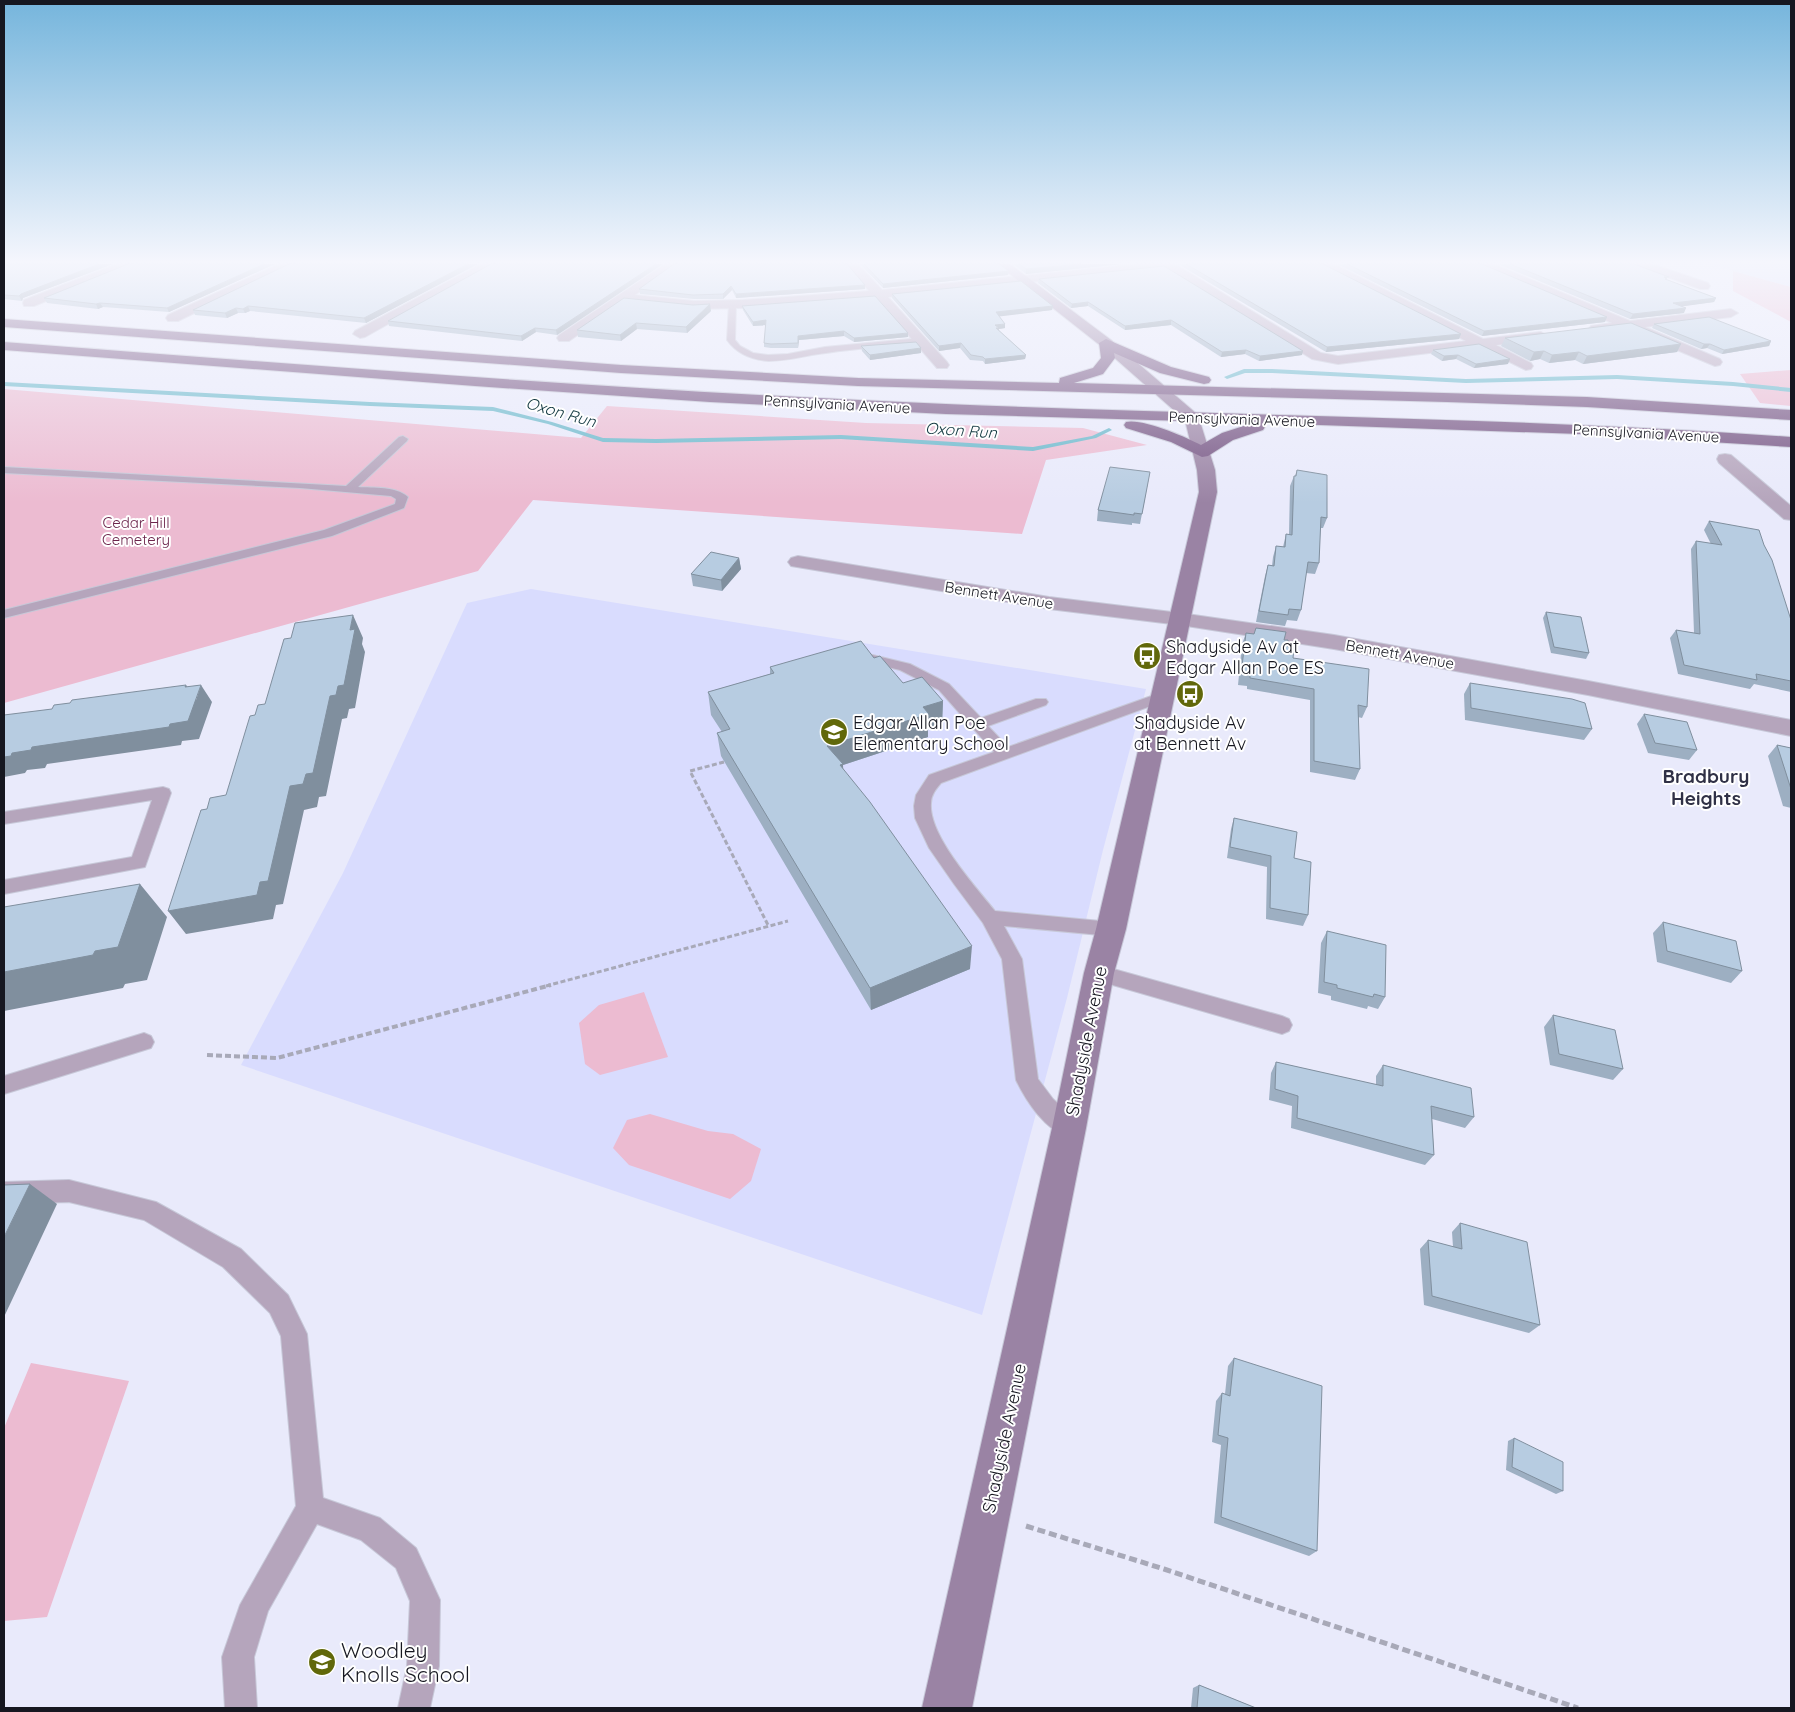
<svg xmlns="http://www.w3.org/2000/svg" width="1795" height="1712" font-family="Quicksand,sans-serif">
  <style>
    .built { fill: #d9dcfe }
    .green { fill: #ecbbd1 }
    .lines { fill: none; stroke-linecap: round; stroke-linejoin: round }
    .stream { fill: #69b7ca; fill-rule: evenodd }
    .lane-casing { stroke: #c7c8d8; stroke-width: 2 }
    .street-casing { stroke: #c7c8d8; stroke-width: 2 }
    .secondary-casing { stroke: #c7c8d8; stroke-width: 2 }
    .highway-casing { stroke: #c7c8d8; stroke-width: 2 }
    .path-far2 { stroke: #a8a9b8; stroke-width: 3; stroke-dasharray: 5 2.5; stroke-linecap: butt }
    .path-far1 { stroke: #a8a9b8; stroke-width: 4; stroke-dasharray: 6 3; stroke-linecap: butt }
    .path { stroke: #a8a9b8; stroke-width: 5; stroke-dasharray: 8 4; stroke-linecap: butt }
    .lane { fill: #b5a5bc; fill-rule: evenodd }
    .street { fill: #b5a5bc; fill-rule: evenodd }
    .secondary { fill: #9a83a4; fill-rule: evenodd }
    .highway { fill: #765583; fill-rule: evenodd }
    .wall { fill: #9dafc2 }
    .shaded-wall { fill: #808f9e }
    .building { fill: #b7cce1; stroke: #808f9e }
    .labels { text-anchor: middle; dominant-baseline: central; stroke-width: 4; stroke-linejoin: round; paint-order: stroke }
    .far-street-label { font-size: 15px; fill: #161720; stroke: #fff }
    .far-park-label { font-size: 15px; fill: #6c254c; stroke: #fff }
    .far-water-label { font-size: 16px; font-style: italic; fill: #123840; stroke: #fff }
    .poi-label { font-size: 18px; fill: #161720; stroke: #fff; text-anchor: start }
    .street-label { font-size: 18px; fill: #161720; stroke: #fff }
    .neighbourhood-label { font-size: 19px; font-weight: bold; fill: #303146; stroke: #fff }
    .near-poi-label { font-size: 21px; fill: #161720; stroke: #fff; text-anchor: start }
  </style>
  <rect width="100%" height="100%" fill="#e9eafb"/>
  <g class="built">
    <polygon points="1709,264 1791,264 1791,287 1720,267"/>
    <polygon points="531,589 1146,689 1103,850 1067,998 982,1315 241,1065 343,873 467,603"/>
  </g>
  <g class="green">
    <polygon points="1733,271 1791,287 1791,322 1733,291"/>
    <polygon points="1791,370 1791,406 1760,403 1740,374"/>
    <polygon points="4,389 581,438 607,406 866,423 1083,428 1147,445 1046,460 1022,534 533,500 478,571 4,703"/>
    <polygon points="644,992 668,1057 600,1075 585,1064 579,1023 599,1005"/>
    <polygon points="650,1114 708,1131 733,1134 761,1149 751,1181 730,1199 629,1165 613,1148 627,1120"/>
    <polygon points="31,1363 129,1381 47,1617 4,1621 4,1428"/>
  </g>
  <g class="lines">
    <g class="stream">
      <polygon points="1244,369 1272,369 1466,379 1617,375 1733,382 1791,388 1791,392 1733,386 1617,379 1466,383 1272,373 1245,373 1227,379 1224,377"/>
      <polygon points="4,382 370,402 493,407 552,422 603,438 656,439 841,435 1033,447 1092,436 1109,428 1112,430 1096,438 1033,451 841,439 656,443 603,442 548,424 493,411 370,406 4,386"/>
    </g>
    <g class="lane-casing">
      <g id="lane">
        <path d="M729 303 736 305 735 340 740 346 753 353 768 355 788 354 825 347 921 338 925 341 921 344C889 347 857 348 826 353 807 355 789 361 769 361 752 360 737 354 727 340Z"/>
        <path d="M403 436 408 439 407 441 358 487C373 488 396 486 408 497L404 508 332 536 4 618V610L324 530 395 504 396 499 391 496 300 488 4 473V467L346 486 399 437Z"/>
        <path d="M864 653 910 664 949 684 981 718 1036 699H1046L1048 702 1046 705 988 726 1008 747 1157 694H1167L1169 697 1167 700 941 783C936 789 931 795 931 803 928 835 976 887 995 911L1111 922 1118 924 1120 929 1118 934 1111 936 1004 926 1022 959 1038 1079 1053 1099 1077 1121 1080 1128 1077 1135 1069 1138C1045 1129 1027 1103 1016 1080L1002 959 983 923 954 884 929 848 915 818 914 806 916 795 929 775 994 752 939 690 900 670 859 660 857 657 859 654Z"/>
        <polygon points="163,787 169,789 171,793 145,867 4,894 4,880 132,857 152,800 4,824 4,812"/>
        <polygon points="1099,965 1282,1016 1289,1019 1292,1025 1289,1031 1282,1034 1092,979 1089,973 1092,967"/>
        <polygon points="144,1033 151,1036 154,1042 151,1048 4,1094 4,1076"/>
        <polygon points="69,1180 156,1202 241,1249 288,1295 307,1334 323,1498 380,1518 416,1548 440,1600 439,1666 430,1708 398,1708 407,1666 410,1601 396,1568 361,1540 317,1524 268,1611 254,1657 257,1708 225,1708 222,1657 240,1605 296,1506 281,1336 270,1313 223,1267 144,1220 69,1202 4,1204 4,1182"/>
      </g>
    </g>
    <g class="street-casing">
      <g id="street">
        <polygon points="117,264 132,264 130,266 34,306 24,306 23,303 24,300"/>
        <polygon points="279,264 294,264 178,321 168,321 166,318 168,315"/>
        <polygon points="481,264 495,264 365,337 360,338 353,334 355,331"/>
        <polygon points="665,264 678,264 635,295 694,301 743,300 869,291 846,264 858,264 882,290 1138,264 1175,264 1321,353 1338,356 1466,341 1320,264 1334,264 1483,339 1541,332 1548,336 1541,340 1496,345 1531,363 1533,366 1531,369 1526,370 1479,347 1338,364 1312,359 1164,268 888,297 947,362 949,365 947,368 937,368 876,298 743,308 694,309 625,302 569,341 559,341 557,338 559,335"/>
        <polygon points="1479,264 1494,264 1630,321 1731,309 1738,313 1731,317 1645,327 1720,359 1722,362 1720,365 1715,366 1627,329 1596,333 1591,332 1589,329 1591,326 1612,323 1481,266"/>
        <polygon points="1636,264 1652,264 1708,283 1710,286 1708,289 1700,289 1638,266"/>
        <polygon points="1725,454 1731,455 1791,506 1791,520 1784,519 1719,463 1717,459 1719,455"/>
        <polygon points="798,556 1049,597 1180,613 1334,635 1588,681 1791,720 1791,736 1588,695 1334,649 1180,625 1049,609 791,566 788,562 791,558"/>
      </g>
    </g>
    <g class="secondary-casing">
      <polygon id="secondary" points="997,264 1010,264 1111,340 1198,415 1215,470 1217,492 1126,929 1114,973 1086,1128 972,1708 922,1708 1052,1128 1084,973 1096,929 1199,492 1197,470 1185,420 1101,346"/>
    </g>
    <g class="highway-casing">
      <g id="highway">
        <polygon points="4,319 621,365 858,378 1059,383 1060,378 1093,368 1101,358 1099,343 1106,339 1171,367 1209,377 1211,380 1209,383 1204,384 1160,373 1114,353 1115,358 1103,374 1074,383 1587,397 1791,410 1791,420 1587,407 1447,402 858,386 621,373 4,327"/>
        <path d="M4 342C318 366 632 391 946 404 1228 416 1510 417 1791 437V447L1580 434 1262 423 1265 427 1263 430 1233 440 1208 456 1202 457 1171 442 1126 428 1124 425 1126 422C1142 418 1186 437 1201 445L1222 433 1253 423 946 414 710 402 475 386 4 350Z"/>
      </g>
    </g>
    <g class="path-far2">
      <polyline points="724,762 690,771 769,927"/>
      <polyline points="546,986 788,921"/>
    </g>
    <polyline class="path-far1" points="207,1055 277,1058 551,985"/>
    <polyline class="path" points="1026,1526 1164,1569 1578,1708"/>
    <use href="#lane" class="lane"/>
    <use href="#street" class="street"/>
    <use href="#secondary" class="secondary"/>
    <use href="#highway" class="highway"/>
  </g>
  <g class="wall">
    <polygon points="4,264 113,264 23,298 22,301 4,299"/>
    <polygon points="128,264 275,264 169,312 103,307 98,309 47,303 44,298"/>
    <polygon points="289,264 478,264 366,323 250,311 245,313 238,313 227,318 195,315 193,310"/>
    <polygon points="663,264 557,335 536,332 522,341 389,326 388,321"/>
    <polygon points="674,264 865,289 736,298 732,290 723,299 694,299 640,294 639,289"/>
    <polygon points="860,264 999,264 1009,271 1008,275 883,288"/>
    <polygon points="1013,264 1123,264 1026,274"/>
    <polygon points="1178,264 1323,264 1461,334 1459,339 1326,352"/>
    <polygon points="1337,264 1482,264 1605,322 1482,336"/>
    <polygon points="1498,264 1634,264 1667,280 1716,298 1714,302 1682,306 1684,313 1630,319"/>
    <polygon points="1039,279 1302,355 1259,361 1245,354 1221,357 1171,325 1125,330 1088,306 1071,308 1038,283"/>
    <polygon points="892,294 1053,306 1052,310 999,316 1005,324 1005,328 999,329 999,330 1026,355 1025,359 985,364 983,361 970,360 960,348 939,351 892,298"/>
    <polygon points="742,306 908,337 854,342 844,336 799,340 798,348 771,348 764,347 764,343 766,325 753,326 743,310"/>
    <polygon points="711,311 687,333 637,329 621,341 578,337 577,330"/>
    <polygon points="1654,324 1771,341 1769,346 1722,354 1707,348 1701,349 1652,328"/>
    <polygon points="1505,338 1681,344 1677,352 1583,364 1575,360 1549,363 1540,359 1530,361 1501,346"/>
    <polygon points="861,346 921,348 921,353 870,360 862,351"/>
    <polygon points="1433,350 1508,364 1474,368 1456,359 1442,361 1431,354"/>
    <polygon points="1297,470 1327,518 1323,528 1320,528 1319,563 1315,574 1306,573 1301,610 1297,621 1287,620 1285,626 1256,622 1265,576 1268,565 1272,566 1273,557 1276,546 1283,547 1286,534 1289,535 1290,486 1294,476 1295,476"/>
    <polygon points="1150,472 1140,524 1132,523 1132,525 1097,521 1098,510"/>
    <polygon points="1709,521 1764,545 1791,620 1791,692 1754,684 1750,689 1678,674 1670,638 1676,630 1694,633 1691,549 1696,541 1711,544 1704,530"/>
    <polygon points="739,558 741,569 722,591 693,586 691,574"/>
    <polygon points="1546,612 1589,653 1586,659 1551,653 1543,618"/>
    <polygon points="1256,628 1284,640 1293,658 1367,707 1362,718 1358,717 1360,769 1355,780 1310,772 1310,700 1247,689 1247,686 1238,685 1242,644 1246,633 1254,634"/>
    <polygon points="874,658 903,683 943,701 942,724 928,728 928,737 843,765 843,769 970,969 871,1010 721,756 717,733 722,732 711,715 708,692 770,674 770,667"/>
    <polygon points="1470,683 1592,729 1584,740 1465,720 1464,694"/>
    <polygon points="1644,714 1697,750 1689,760 1648,753 1637,724"/>
    <polygon points="1777,745 1791,748 1791,810 1791,808 1783,806 1768,756"/>
    <polygon points="1234,818 1294,858 1308,915 1303,926 1266,919 1267,867 1227,858 1231,829"/>
    <polygon points="1663,922 1742,971 1731,983 1657,962 1653,933"/>
    <polygon points="1327,931 1385,997 1378,1009 1368,1006 1367,1009 1331,1000 1331,996 1318,993 1321,943"/>
    <polygon points="1553,1015 1623,1069 1613,1080 1550,1065 1544,1027"/>
    <polygon points="1276,1062 1376,1085 1376,1076 1383,1065 1474,1117 1465,1128 1432,1119 1434,1155 1425,1165 1291,1128 1292,1106 1269,1100 1271,1073"/>
    <polygon points="1460,1223 1540,1325 1529,1333 1424,1305 1420,1249 1428,1240 1453,1247 1452,1232"/>
    <polygon points="1234,1358 1317,1551 1309,1556 1214,1523 1221,1445 1212,1442 1216,1401 1222,1393 1225,1394 1228,1366"/>
    <polygon points="1514,1438 1563,1491 1556,1494 1506,1470 1508,1441"/>
    <polygon points="1199,1685 1256,1708 1191,1708 1193,1688"/>
  </g>
  <g class="shaded-wall">
    <polygon points="99,264 113,264 23,298 22,301 19,296 21,294"/>
    <polygon points="264,264 275,264 169,312 167,308"/>
    <polygon points="468,264 478,264 366,323 364,318"/>
    <polygon points="656,264 663,264 557,335 556,330"/>
    <polygon points="1081,264 1123,264 1026,274 1026,269"/>
    <polygon points="1009,271 1008,275 883,288 883,284"/>
    <polygon points="865,285 865,289 736,298 736,294"/>
    <polygon points="731,286 732,290 723,299 723,294"/>
    <polygon points="1716,298 1714,302 1671,308 1673,303"/>
    <polygon points="1088,302 1088,306 1071,308 1072,304"/>
    <polygon points="100,303 103,307 98,309 96,304"/>
    <polygon points="710,304 711,311 687,333 686,327"/>
    <polygon points="248,306 250,311 245,313 243,309"/>
    <polygon points="1053,306 1052,310 995,317 996,312"/>
    <polygon points="236,308 238,313 227,318 225,313"/>
    <polygon points="1686,308 1684,313 1630,319 1633,314"/>
    <polygon points="1607,317 1605,322 1482,336 1484,331"/>
    <polygon points="766,320 766,325 753,326 753,322"/>
    <polygon points="1171,320 1171,325 1125,330 1125,326"/>
    <polygon points="636,323 637,329 621,341 620,335"/>
    <polygon points="1005,324 1005,328 999,329 998,332 995,325"/>
    <polygon points="535,328 536,332 522,341 521,336"/>
    <polygon points="844,331 844,336 799,340 798,348 798,336"/>
    <polygon points="908,333 908,337 854,342 854,338"/>
    <polygon points="1461,334 1459,339 1326,352 1327,347"/>
    <polygon points="1771,341 1769,346 1722,354 1724,350"/>
    <polygon points="961,343 960,348 939,351 939,346"/>
    <polygon points="1681,344 1677,352 1583,364 1587,356"/>
    <polygon points="1704,344 1710,344 1707,348 1701,349"/>
    <polygon points="921,348 921,353 870,360 870,355"/>
    <polygon points="1246,350 1245,354 1221,357 1222,352"/>
    <polygon points="1303,351 1302,355 1259,361 1260,356"/>
    <polygon points="1544,351 1540,359 1530,361 1534,352"/>
    <polygon points="1579,352 1575,360 1549,363 1552,355"/>
    <polygon points="1026,355 1025,359 985,364 985,359"/>
    <polygon points="1458,355 1456,359 1442,361 1444,356"/>
    <polygon points="1510,359 1508,364 1474,368 1476,364"/>
    <polygon points="739,558 741,569 722,591 721,580"/>
    <polygon points="353,615 363,638 362,644 365,652 355,708 349,709 347,718 342,719 326,796 319,797 317,807 304,810 283,904 276,905 273,919 186,934 168,911 260,882 290,786 306,774 330,696 338,686"/>
    <polygon points="186,685 196,700 201,685 212,702 199,739 182,741 181,745 47,764 45,768 27,770 25,773 4,777 4,757 12,753 32,747 185,687"/>
    <polygon points="943,701 942,724 928,728 928,737 843,765 844,787 827,746 923,707"/>
    <polygon points="140,884 167,917 147,980 125,984 123,988 4,1011 4,972 95,951"/>
    <polygon points="972,946 970,969 871,1010 870,988"/>
    <polygon points="30,1184 57,1204 4,1317 4,1237"/>
  </g>
  <g class="building">
    <polygon points="4,264 99,264 21,294 19,296 4,295"/>
    <polygon points="128,264 264,264 167,308 100,303 96,304 44,298"/>
    <polygon points="289,264 468,264 364,318 248,306 243,309 236,308 225,313 193,310"/>
    <polygon points="491,264 656,264 556,330 535,328 521,336 388,321"/>
    <polygon points="674,264 847,264 865,285 736,294 731,286 723,294 693,295 639,289"/>
    <polygon points="864,264 999,264 1009,271 883,284"/>
    <polygon points="1019,264 1081,264 1026,269"/>
    <polygon points="1186,264 1323,264 1461,334 1327,347"/>
    <polygon points="1347,264 1482,264 1607,317 1484,331"/>
    <polygon points="1510,264 1634,264 1669,277 1664,277 1667,278 1665,279 1716,298 1673,303 1686,308 1633,314"/>
    <polygon points="1164,266 1303,351 1260,356 1246,350 1222,352 1171,320 1125,326 1088,302 1072,304 1039,279"/>
    <polygon points="1021,281 1053,306 996,312 1005,324 995,325 999,328 996,328 1026,355 985,359 983,357 971,355 961,343 939,346 892,294"/>
    <polygon points="875,296 908,333 854,338 844,331 798,336 798,343 771,344 764,343 766,320 753,322 742,306"/>
    <polygon points="624,298 693,305 710,304 686,327 636,323 620,335 577,330"/>
    <polygon points="1709,317 1771,341 1724,350 1710,344 1704,344 1654,324"/>
    <polygon points="1631,323 1681,344 1587,356 1579,352 1552,355 1544,351 1534,352 1505,338"/>
    <polygon points="916,342 921,348 870,355 861,346"/>
    <polygon points="1479,344 1510,359 1476,364 1458,355 1444,356 1433,350"/>
    <polygon points="1110,467 1150,472 1142,514 1134,513 1134,515 1098,510"/>
    <polygon points="1297,470 1327,475 1327,518 1321,517 1319,563 1308,562 1301,610 1289,609 1288,615 1259,611 1268,565 1274,566 1276,546 1285,547 1286,534 1292,535 1294,476 1296,476"/>
    <polygon points="1709,521 1759,530 1764,545 1772,560 1791,620 1791,681 1756,674 1757,680 1684,665 1676,630 1700,634 1696,541 1722,545"/>
    <polygon points="711,552 739,558 721,580 691,574"/>
    <polygon points="1546,612 1581,617 1589,653 1554,647"/>
    <polygon points="353,615 350,630 355,629 344,685 338,686 336,695 330,696 313,773 306,774 303,784 290,786 268,881 260,882 257,895 168,911 201,810 207,809 210,798 226,795 250,716 255,715 258,705 265,704 284,639 291,638 295,623"/>
    <polygon points="1256,628 1286,632 1284,640 1288,640 1288,647 1294,648 1293,658 1369,669 1367,707 1358,705 1360,769 1314,761 1314,689 1250,678 1250,675 1241,674 1246,633 1254,634"/>
    <polygon points="861,641 874,658 880,656 903,683 922,677 943,701 923,707 929,714 827,746 843,764 840,765 870,802 972,946 870,988 717,733 730,729 708,692 774,673 770,667"/>
    <polygon points="1470,683 1572,699 1585,703 1592,729 1471,708"/>
    <polygon points="186,685 185,687 201,685 188,721 170,724 169,727 32,747 31,750 12,753 11,756 4,757 4,715 52,709 54,705 70,703 72,700"/>
    <polygon points="1644,714 1687,722 1697,750 1655,743"/>
    <polygon points="1777,745 1791,748 1791,789"/>
    <polygon points="1234,818 1297,832 1294,858 1311,862 1308,915 1270,908 1271,856 1230,847"/>
    <polygon points="140,884 118,947 95,951 93,955 4,972 4,907"/>
    <polygon points="1663,922 1736,941 1742,971 1667,951"/>
    <polygon points="1327,931 1386,945 1385,997 1374,994 1373,997 1337,988 1337,985 1324,982"/>
    <polygon points="1553,1015 1615,1030 1623,1069 1559,1054"/>
    <polygon points="1276,1062 1383,1086 1383,1065 1471,1088 1474,1117 1431,1106 1434,1155 1297,1118 1298,1096 1275,1089"/>
    <polygon points="30,1184 4,1237 4,1185"/>
    <polygon points="1460,1223 1527,1242 1540,1325 1432,1296 1428,1240 1462,1249"/>
    <polygon points="1234,1358 1322,1386 1317,1551 1221,1517 1228,1438 1218,1435 1222,1393 1230,1396"/>
    <polygon points="1514,1438 1563,1462 1563,1491 1512,1467"/>
    <polygon points="1199,1685 1256,1708 1197,1708"/>
  </g>
  <linearGradient id="sky" x2="0" y2="1"><stop stop-color="#75b5dc"/><stop offset="0.52" stop-color="#f5f6fd"/><stop offset="1" stop-color="#f5f6fd" stop-opacity="0"/></linearGradient>
  <rect width="1795" height="503" fill="url(#sky)"/>
  <defs>
    <g id="bus-disc" transform="scale(1.4375)"><circle r="9.5" fill="#61680a" stroke="#fff"/><path d="M-5-6H5V4H4V6H2V4H-2V6H-4V4H-5ZM-3.5-4V0h7V-4ZM-3.5 1.2v1.5H-2V1.2ZM2 1.2v1.5H3.5V1.2Z" fill="#fff"/></g>
    <g id="school-disc" transform="scale(1.4375)"><circle r="9.5" fill="#61680a" stroke="#fff"/><path d="M0-5L7-2L0 1L-7-2ZM-4 1L0 2.5L4 1V4Q0 6-4 4Z" fill="#fff"/></g>
  </defs>
  <g fill-rule="evenodd">
    <use href="#bus-disc" x="1147" y="656"/>
    <use href="#bus-disc" x="1190" y="694"/>
    <use href="#school-disc" x="834" y="732"/>
    <use href="#school-disc" x="322" y="1662"/>
  </g>
  <g class="labels">
    <g class="far-street-label">
      <text transform="translate(837 404) rotate(3)">Pennsylvania Avenue</text>
      <text transform="translate(1242 419) rotate(2)">Pennsylvania Avenue</text>
      <text transform="translate(1646 433) rotate(3)">Pennsylvania Avenue</text>
      <text transform="translate(999 595) rotate(9)">Bennett Avenue</text>
      <text transform="translate(1400 654) rotate(10)">Bennett Avenue</text>
    </g>
    <g class="far-park-label">
      <text x="136" y="522">Cedar Hill<tspan x="136" dy="17">Cemetery</tspan></text>
    </g>
    <g class="far-water-label">
      <text transform="translate(561 412) rotate(16)">Oxon Run</text>
      <text transform="translate(961 430) rotate(4)">Oxon Run</text>
    </g>
    <g class="poi-label">
      <text x="1166" y="646">Shadyside Av at<tspan x="1166" dy="21">Edgar Allan Poe ES</tspan></text>
      <text x="853" y="722">Edgar Allan Poe<tspan x="853" dy="21">Elementary School</tspan></text>
      <text x="1190" y="722" text-anchor="middle">Shadyside Av<tspan x="1190" dy="21">at Bennett Av</tspan></text>
    </g>
    <g class="street-label">
      <text transform="translate(1086 1041) rotate(-79)">Shadyside Avenue</text>
      <text transform="translate(1004 1438) rotate(-78)">Shadyside Avenue</text>
    </g>
    <g class="neighbourhood-label">
      <text x="1706" y="776">Bradbury<tspan x="1706" dy="22">Heights</tspan></text>
    </g>
    <g class="near-poi-label">
      <text x="341" y="1650">Woodley<tspan x="341" dy="24">Knolls School</tspan></text>
    </g>
  </g>
  <rect width="1795" height="1712" fill="none" stroke="#161720" stroke-width="10"/>
</svg>
